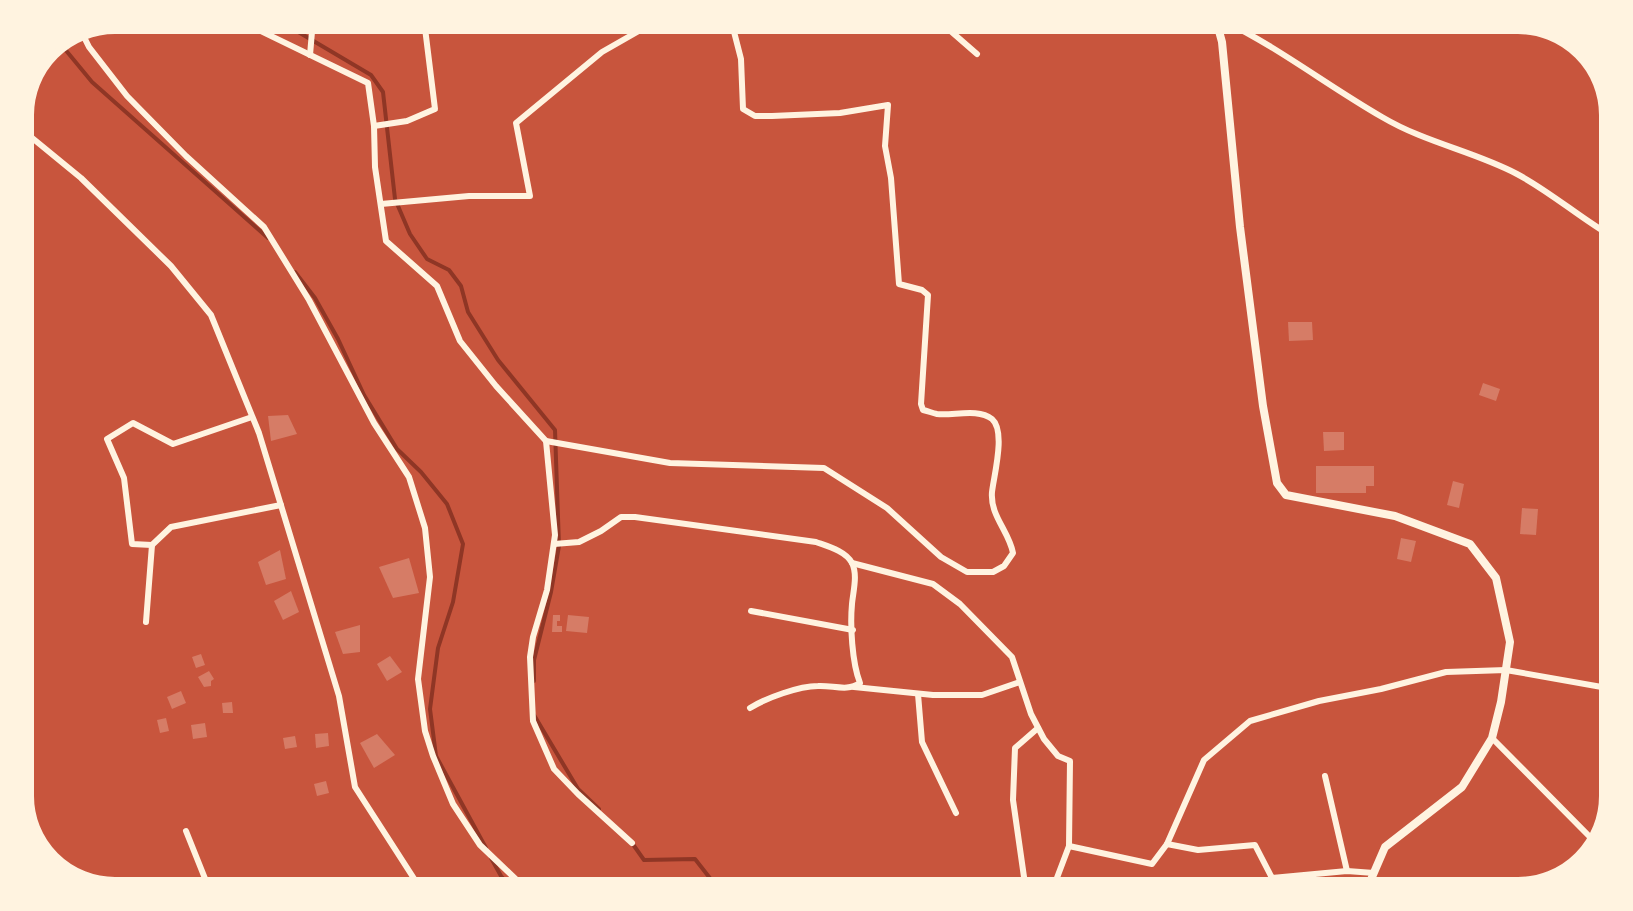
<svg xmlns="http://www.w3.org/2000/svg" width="1633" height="911" font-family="Inter,sans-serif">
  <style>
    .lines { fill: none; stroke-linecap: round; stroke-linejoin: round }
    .stream { stroke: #8f3625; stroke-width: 4 }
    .building { fill: #d67c66 }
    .minor { stroke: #fff3e0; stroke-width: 6 }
    .tertiary { stroke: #fff3e0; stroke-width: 8 }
    .rim { fill: none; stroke: #fff3e0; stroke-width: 8 }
  </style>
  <rect width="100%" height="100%" fill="#c8553d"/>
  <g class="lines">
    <g class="stream">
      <polyline points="278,20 371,75 383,92 395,199 410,234 427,259 449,270 461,286 468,312 498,360 555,430 559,546 551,592 534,660 534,681"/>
      <polyline points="59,42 92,82 268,238"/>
      <polyline points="295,272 315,298 338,339 364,395 397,449 421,472 447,504 463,544 453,602 438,648 430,709 436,756 486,848"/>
      <polyline points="534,715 578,789 599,809"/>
      <polyline points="632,843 644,860 695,859 720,891"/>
      <polyline points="491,858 501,876 514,891"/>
    </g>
  </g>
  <g class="building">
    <polygon points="1288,322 1312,322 1313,340 1289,341"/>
    <polygon points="1483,383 1500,389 1496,401 1479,395"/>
    <polygon points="288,415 297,434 271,441 268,416"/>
    <polygon points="1323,432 1344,432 1344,450 1324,451"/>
    <polygon points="1316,466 1374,466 1374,486 1366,486 1366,493 1316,493"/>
    <polygon points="1453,481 1464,484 1459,508 1447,505"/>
    <polygon points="1522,508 1538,509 1536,535 1520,534"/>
    <polygon points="1401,538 1416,541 1411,562 1397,559"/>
    <polygon points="280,550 286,579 266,585 258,562"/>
    <polygon points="409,558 419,593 393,598 379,567"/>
    <polygon points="291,591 299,612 283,620 274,601"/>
    <polygon points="553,615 560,615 560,621 557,621 557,626 562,626 562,632 552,632"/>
    <polygon points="568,615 589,617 587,633 566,631"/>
    <polygon points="360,625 360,652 343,654 335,632"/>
    <polygon points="201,654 205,665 196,668 192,657"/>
    <polygon points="390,656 402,672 387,681 377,664"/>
    <polygon points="209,671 214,679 211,681 211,686 204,687 198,677"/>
    <polygon points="181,691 186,703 172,709 167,697"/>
    <polygon points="232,702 233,713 223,713 222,703"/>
    <polygon points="166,718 169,731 160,733 157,720"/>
    <polygon points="205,723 207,737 193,739 191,725"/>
    <polygon points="328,733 329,746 316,748 315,734"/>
    <polygon points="377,734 395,755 374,768 360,743"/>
    <polygon points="295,736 297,747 285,749 283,738"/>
    <polygon points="326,781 329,793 317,796 314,784"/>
  </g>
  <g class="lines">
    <g class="minor">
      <path d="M238 20 368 83 374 126 375 167 386 241 437 286 460 341 496 386 546 441 670 463 824 468 887 508 941 557 967 572H993L1004 566 1013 553C1009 531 990 516 992 492 994 475 1006 431 992 419 978 408 953 416 937 414 932 413 928 411 923 410L921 404 928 295 922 290 899 284 891 178 885 146 888 105 840 113 772 116H755L743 109 741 59 731 20"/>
      <polyline points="927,20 946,27 977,54"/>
      <path d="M1222 20C1278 47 1328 86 1382 117 1426 143 1473 151 1517 174 1551 192 1580 218 1613 237"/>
      <polyline points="82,33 89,47 127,96 186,156 264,227 309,300 374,423 409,477 425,528 430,577 418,679 425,731 433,756 453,804 480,845 525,888 533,891"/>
      <polyline points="310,55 313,20"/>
      <polyline points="374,126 407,121 435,109 424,20"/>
      <polyline points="20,128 81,178 171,266 211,315 259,433 339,696 355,787 422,891"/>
      <polyline points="381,204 469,196 530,196 516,123 602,52 658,20"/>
      <polyline points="546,441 555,535 547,590 533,637 530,657 533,721 554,769 578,794 632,843"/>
      <path d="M554 544 579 542 601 531 621 517H635L816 542C827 546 846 551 852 563 858 575 853 592 852 604 850 625 852 663 860 683 847 692 833 685 818 686 799 686 766 698 750 708"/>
      <polyline points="152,545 132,544 124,478 107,439 133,423 173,444 252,417"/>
      <polyline points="852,563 933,584 960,604 1012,657 1031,714 1044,739 1058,756 1070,761 1069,846 1052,891"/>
      <polyline points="751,611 853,630"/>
      <polyline points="146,622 152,545 171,527 281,505"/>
      <polyline points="854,687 933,695 982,695 1020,682"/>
      <polyline points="918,694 922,742 956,813"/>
      <polyline points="1492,738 1591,838 1601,843"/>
      <polyline points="1325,776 1347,871"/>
      <polyline points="186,831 210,891"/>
      <polyline points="1167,844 1204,760 1250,721 1319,701 1381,689 1446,672 1506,670 1613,689"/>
      <polyline points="1069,846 1152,864 1167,844 1198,850 1255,845 1272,878 1347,871 1374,873"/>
      <polyline points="1026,891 1013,800 1015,748 1038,728"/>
    </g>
    <polyline class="tertiary" points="1216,20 1222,42 1240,227 1263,406 1277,483 1286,495 1395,516 1470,544 1496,578 1510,642 1501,702 1492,738 1462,787 1385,847 1366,891"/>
  </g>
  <path d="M0 0H1633V911H0ZM115 30H1518A85 85 0 0 1 1603 115V796A85 85 0 0 1 1518 881H115A85 85 0 0 1 30 796V115A85 85 0 0 1 115 30Z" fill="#fff3e0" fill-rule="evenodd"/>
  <path class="rim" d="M115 30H1518A85 85 0 0 1 1603 115V796A85 85 0 0 1 1518 881H115A85 85 0 0 1 30 796V115A85 85 0 0 1 115 30Z"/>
</svg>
